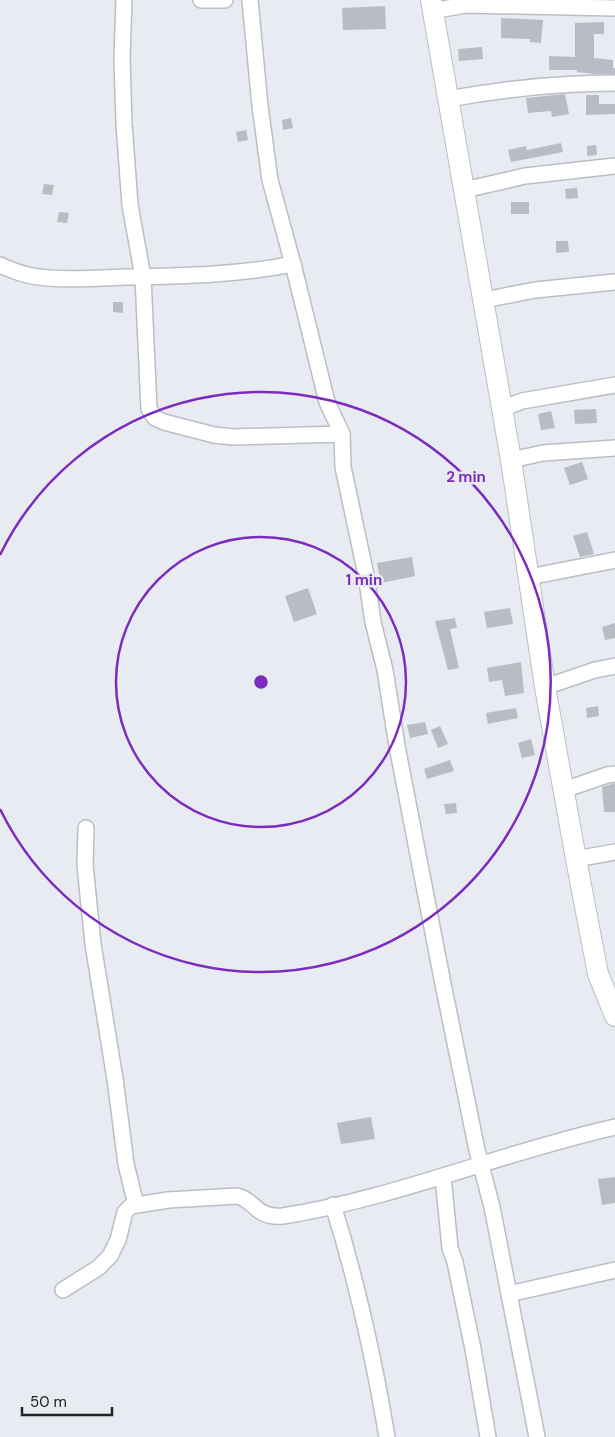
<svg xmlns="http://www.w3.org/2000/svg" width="615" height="1437" font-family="'DM Sans',sans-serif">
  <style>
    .building { fill: #b9bcc2 }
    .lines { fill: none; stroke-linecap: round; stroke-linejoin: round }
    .minor-casing { stroke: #bbbec4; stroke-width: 18 }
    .major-casing { stroke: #bbbec4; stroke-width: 22 }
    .minor { stroke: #fff; stroke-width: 15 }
    .major { stroke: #fff; stroke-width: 20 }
    .ring { fill: none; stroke: #7b2cbf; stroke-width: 2.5 }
    .centre { fill: #7b2cbf; stroke: #e8ebf1; stroke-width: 2.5 }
    .ring-label { font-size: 15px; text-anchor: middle; font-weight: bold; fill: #7b2cbf; stroke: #e8ebf1; stroke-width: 5; stroke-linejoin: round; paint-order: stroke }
  </style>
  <rect width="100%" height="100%" fill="#e8ebf1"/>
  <g class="building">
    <polygon points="385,6 386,29 343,30 342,8"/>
    <polygon points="501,18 543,20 541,43 530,42 530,39 501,38"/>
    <polygon points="604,22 604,34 594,34 594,58 613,60 613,68 615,68 615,74 595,74 577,72 577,70 549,70 549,56 575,57 575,23"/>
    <polygon points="482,47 483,59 459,61 458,49"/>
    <polygon points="565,94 569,114 552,117 551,111 528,113 526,98"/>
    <polygon points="586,95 599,95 599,104 615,104 615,114 586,115"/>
    <polygon points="291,118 293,128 283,130 282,120"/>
    <polygon points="246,130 248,140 238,142 236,132"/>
    <polygon points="561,143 563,152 511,162 508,150 526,146 527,150"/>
    <polygon points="596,145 597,155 587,156 587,146"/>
    <polygon points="44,184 54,185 52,195 42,194"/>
    <polygon points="577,188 578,198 566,199 565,189"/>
    <rect x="511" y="202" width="18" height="12"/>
    <polygon points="59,212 69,213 67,223 57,222"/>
    <polygon points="556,241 568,241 569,252 556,253"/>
    <polygon points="113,302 123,302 123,313 113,312"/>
    <polygon points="596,409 597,423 575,424 574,410"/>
    <polygon points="551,411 555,428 541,430 538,414"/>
    <polygon points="582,462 588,479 570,485 564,468"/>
    <polygon points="587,532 594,554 580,557 573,536"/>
    <polygon points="412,557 415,576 381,583 377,563"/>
    <polygon points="308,588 317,614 294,622 285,596"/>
    <polygon points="510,608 513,624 487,628 484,612"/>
    <polygon points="455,618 457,628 450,629 459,668 448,670 435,621"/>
    <polygon points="615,623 615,638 605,640 602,627"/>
    <polygon points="521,662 524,693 505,696 502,680 489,682 487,668"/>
    <polygon points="598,706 599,716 587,718 586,708"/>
    <polygon points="516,708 518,718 488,724 486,713"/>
    <polygon points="425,722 428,734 410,738 407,725"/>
    <polygon points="440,726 448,744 438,748 431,730"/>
    <polygon points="531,739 535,755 522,758 518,743"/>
    <polygon points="450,760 454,771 427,779 424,769"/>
    <polygon points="615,783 615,812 604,812 602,787"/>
    <polygon points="456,803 457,813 446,814 444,804"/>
    <polygon points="371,1117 375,1139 341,1144 337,1123"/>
    <polygon points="615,1177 615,1203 602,1205 598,1179"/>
  </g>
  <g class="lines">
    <g class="minor-casing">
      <g id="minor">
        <polyline points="124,0 122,58 124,124 130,205 143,277 149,409 155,418 164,422 214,435 233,437 342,434"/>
        <polyline points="201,0 225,0"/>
        <polyline points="250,0 260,106 270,180 293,264 327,402 342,434 343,467 366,575 373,622 385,670 397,746 443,984 477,1150 492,1207 537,1437"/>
        <polyline points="432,11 465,5 615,8"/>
        <path d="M448 99C503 89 559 83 615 83"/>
        <polyline points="464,190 525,176 615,166"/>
        <path d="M0 265C11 270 21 274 32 276 63 281 96 278 127 277 182 276 239 275 293 264"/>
        <polyline points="484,300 535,290 615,282"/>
        <polyline points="502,409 522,401 615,385"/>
        <polyline points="511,460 543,453 615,448"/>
        <polyline points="529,577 615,560"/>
        <polyline points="545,687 595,670 615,666"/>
        <polyline points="564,790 607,775 615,774"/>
        <polyline points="86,828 85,865 93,944 115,1079 126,1164 136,1205"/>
        <polyline points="576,859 615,852"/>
        <polyline points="443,1177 450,1248 455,1262 473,1349 488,1437"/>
        <path d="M333 1205C357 1282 374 1358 387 1437"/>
        <path d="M63 1290 98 1268 110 1256 118 1240 125 1212 131 1206 168 1200 237 1196C257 1201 254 1218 283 1216 396 1198 503 1152 615 1127"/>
        <polyline points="509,1294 615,1270"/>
      </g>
    </g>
    <g class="major-casing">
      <polyline id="major" points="431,0 511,460 545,687 576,859 598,974 615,1016"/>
    </g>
    <use href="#minor" class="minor"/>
    <use href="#major" class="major"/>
  </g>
  <g class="ring">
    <circle cx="261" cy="682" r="145"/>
    <path d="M0 555A290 290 0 1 1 0 809"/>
  </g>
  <circle cx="261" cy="682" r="8" class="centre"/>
  <g class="ring-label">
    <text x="466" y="482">2 min</text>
    <text x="364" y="585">1 min</text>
  </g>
  <path d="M22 1407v8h90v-8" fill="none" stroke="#212225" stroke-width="2.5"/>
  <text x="30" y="1407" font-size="15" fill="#212225" stroke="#e8ebf1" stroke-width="4" paint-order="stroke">50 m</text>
</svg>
